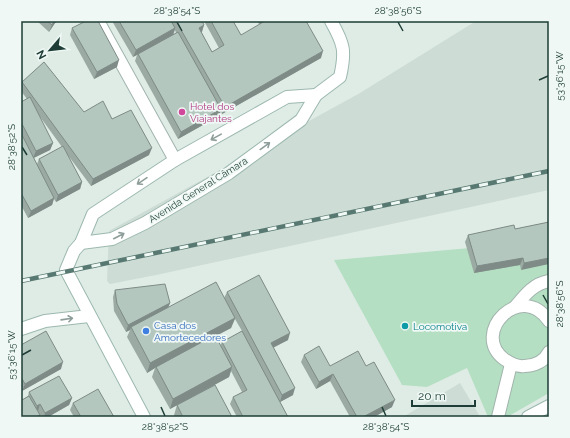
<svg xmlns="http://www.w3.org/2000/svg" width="570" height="438" font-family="Raleway,sans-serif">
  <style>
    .built { fill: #cddcd5 }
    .green { fill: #b5dfc2 }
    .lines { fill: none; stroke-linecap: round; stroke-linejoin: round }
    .lane-casing { stroke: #a1b4ae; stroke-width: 14 }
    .street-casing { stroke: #a1b4ae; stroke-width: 14 }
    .secondary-casing { stroke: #9cb8af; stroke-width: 14 }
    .lane { stroke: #fff; stroke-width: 12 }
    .street { stroke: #fff; stroke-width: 12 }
    .secondary { stroke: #fff; stroke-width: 12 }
    .rail-casing { stroke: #587971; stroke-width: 4.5 }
    .rail { stroke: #eff8f4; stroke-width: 3; stroke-dasharray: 9; stroke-linecap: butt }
    .wall { fill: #9baba4; fill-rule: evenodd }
    .shaded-wall { fill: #7e8b86 }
    .building { fill: #b4c7bf; stroke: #7e8b86 }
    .oneway { stroke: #8e9e9a }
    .ticks { fill: none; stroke: #1e3d36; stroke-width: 1.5 }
    .hotel-dot { fill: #d1479c; stroke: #eff8f4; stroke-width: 1.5 }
    .culture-dot { fill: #0f9aa8; stroke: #eff8f4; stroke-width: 1.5 }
    .shop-dot { fill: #3f7fe0; stroke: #eff8f4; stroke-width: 1.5 }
    .labels { text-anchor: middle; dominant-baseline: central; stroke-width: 3.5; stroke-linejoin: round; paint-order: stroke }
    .hotel-label { font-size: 10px; fill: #b23c85; stroke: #eff8f4; text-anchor: start }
    .street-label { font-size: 10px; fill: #1e3d36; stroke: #eff8f4 }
    .shop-label { font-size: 10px; fill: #366cbe; stroke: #eff8f4; text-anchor: start }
    .culture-label { font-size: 10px; fill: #0d838f; stroke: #eff8f4; text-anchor: start }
    .neatline { fill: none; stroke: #1e3d36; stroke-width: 1.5 }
    .ticks-label { font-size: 10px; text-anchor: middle; fill: #1e3d36 }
  </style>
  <rect width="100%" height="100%" fill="#dfece6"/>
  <g class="built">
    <polygon points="476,21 549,21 549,190 156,275 110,284 107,281 109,231 360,93"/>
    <polygon points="460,383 479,415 476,417 403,417"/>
  </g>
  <polygon class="green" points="549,241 549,393 507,417 488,417 467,368 427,387 402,385 334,260"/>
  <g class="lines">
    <g class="lane-casing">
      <g id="lane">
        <path d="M515 307C525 295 533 284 549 281"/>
        <path d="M549 321C521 280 470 333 504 359 510 363 517 367 524 366 534 366 544 362 549 352"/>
        <polyline points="498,417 511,364"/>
      </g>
    </g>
    <g class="street-casing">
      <polyline id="street" points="98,21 175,160"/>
    </g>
    <g class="secondary-casing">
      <g id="secondary">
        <path d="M81 243 112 239 145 223 229 173 301 120 316 95 340 77C346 51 344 44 331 21"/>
        <polyline points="21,329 45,321 89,316"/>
        <polyline points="144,417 66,270 74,251 81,243 93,214 175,160 287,97 316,95"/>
        <polyline points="528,417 549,406"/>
      </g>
    </g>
    <use href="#lane" class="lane"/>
    <use href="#street" class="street"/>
    <use href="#secondary" class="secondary"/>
    <g class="rail-casing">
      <polyline id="rail" points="21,281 549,171"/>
    </g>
    <use href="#rail" class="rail"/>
  </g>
  <g class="wall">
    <polygon points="37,21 58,21 55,23 49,32"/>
    <path d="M112 21H195L196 22 204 25 201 32 212 52 219 48 204 21H233L241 35 321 58 222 114 221 111 219 116 178 139 135 61 137 55 133 57ZM175 30 176 33 173 35Z"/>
    <polygon points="257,21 264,21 259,24"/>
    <polygon points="72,28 117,67 94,79 70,35"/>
    <path d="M22 82 84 112 112 119 149 155 91 186 67 154 82 182 80 189 56 202 54 199 52 205 28 218 21 205V102L27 99 21 91V85ZM38 114 62 147 39 159 37 164 34 158 50 150 53 143Z"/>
    <polygon points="549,222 521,270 520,265 474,273 465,242 468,235 515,229"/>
    <path d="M115 290 170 303 168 308 224 298 227 292 288 340 273 348 293 395 280 402 288 417H237L230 404 233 397 242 392 231 371 229 377 170 409 152 377 155 368 147 373 127 337 130 330 126 332 114 311 113 297ZM235 319 242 331 222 342 220 346 215 336 231 328Z"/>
    <polygon points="21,345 61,369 22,391 21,389"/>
    <polygon points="304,355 330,366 366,366 392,407 374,417 350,417 330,381 316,389 301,362"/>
    <polygon points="29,392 72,398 69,405 48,417 41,417 38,411 40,415 39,417 21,417 22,400 28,396"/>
    <polygon points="73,403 114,417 74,417 70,410"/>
    <polygon points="177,405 232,417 175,417 174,415"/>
  </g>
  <g class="shaded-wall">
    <polygon points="54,21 58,21 55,23 49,32 52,25"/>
    <polygon points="260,21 264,21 259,24"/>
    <polygon points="204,25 202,32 196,35 199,28"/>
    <polygon points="175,28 173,35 133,57 136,50"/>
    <polygon points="323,51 321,58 222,114 225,107"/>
    <polygon points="119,60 117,67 94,79 97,72"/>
    <polygon points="221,109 219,116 178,139 181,132"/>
    <polygon points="53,143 50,150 33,158 36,151"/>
    <polygon points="152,148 149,155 91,186 93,179"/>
    <polygon points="82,182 80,189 56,202 58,195"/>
    <polygon points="54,198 52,205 28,218 31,211"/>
    <polygon points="523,258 520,265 474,273 477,266"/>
    <polygon points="549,258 549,264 521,270 524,263"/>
    <polygon points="170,303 167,310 131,327 130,330 126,332 128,325"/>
    <polygon points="235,318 231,328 156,368 156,367 155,368 147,373 150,363"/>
    <polygon points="290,333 288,340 268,350 271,343"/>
    <polygon points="63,362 61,369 22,391 25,384"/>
    <polygon points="232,367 229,377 170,409 173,399"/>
    <polygon points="333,374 330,381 316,389 319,382"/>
    <polygon points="295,388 293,395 280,402 282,395"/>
    <polygon points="72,398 69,405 48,417 44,417 45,413"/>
    <polygon points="395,400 392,407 374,417 363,417"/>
    <polygon points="40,404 38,411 34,413 37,406"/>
  </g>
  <g class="building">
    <polygon points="47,21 54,21 52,25"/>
    <polygon points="86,21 98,21 119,60 97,72 72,28"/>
    <polygon points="119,21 171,21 175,28 136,50"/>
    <polygon points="176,21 195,21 196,22 198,21 202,21 204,25 199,28 212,52 224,45 211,21 233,21 241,35 265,21 306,21 323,51 225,107"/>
    <polygon points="178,32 221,109 181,132 138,54"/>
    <polygon points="44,62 84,112 103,101 112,119 131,110 152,148 93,179 22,82"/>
    <polygon points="30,97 53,143 36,151 21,122 21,102"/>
    <polygon points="21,133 54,198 31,211 21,193"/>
    <polygon points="63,146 82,182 58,195 39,159"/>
    <polygon points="549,222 549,258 524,263 523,258 477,266 468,235 514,225 515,229"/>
    <polygon points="259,275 290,333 271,343 295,388 282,395 227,292"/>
    <polygon points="216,282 235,318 150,363 131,327"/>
    <polygon points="165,284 170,303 128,325 117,304 115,290"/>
    <polygon points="46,331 63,362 25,384 21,377 21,345"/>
    <polygon points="242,331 288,417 243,417 233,397 247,390 222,342"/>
    <polygon points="215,335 232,367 173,399 156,367"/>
    <polygon points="319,346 330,366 358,351 366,366 374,362 395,400 363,417 357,417 333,374 319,382 304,355"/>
    <polygon points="59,376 72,398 45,413 40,404 37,406 29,392"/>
    <polygon points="215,385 232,417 183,417 177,405"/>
    <polygon points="98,389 114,417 81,417 73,403"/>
    <polygon points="29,396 40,415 36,417 21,417 21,399 22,400"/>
  </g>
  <defs><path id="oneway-shaft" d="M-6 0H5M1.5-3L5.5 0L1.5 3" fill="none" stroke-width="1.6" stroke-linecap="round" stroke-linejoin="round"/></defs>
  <g class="oneway">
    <use href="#oneway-shaft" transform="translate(216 137) rotate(151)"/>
    <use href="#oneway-shaft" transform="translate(265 146) rotate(-36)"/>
    <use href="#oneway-shaft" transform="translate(142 181) rotate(146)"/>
    <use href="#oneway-shaft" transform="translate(119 236) rotate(-27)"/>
    <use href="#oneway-shaft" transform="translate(67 319) rotate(-8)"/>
  </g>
  <path class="ticks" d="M177 22 182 31M398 22 403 31M539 80 548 76M22 147 27 155M543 295 548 304M22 355 31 350M161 407 165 416M382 407 386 416"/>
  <circle class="hotel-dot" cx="182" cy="112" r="4"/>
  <circle class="culture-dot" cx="405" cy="326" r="4"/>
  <circle class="shop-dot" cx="146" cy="331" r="4"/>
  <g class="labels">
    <g class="hotel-label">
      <text x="190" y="106">Hotel dos<tspan x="190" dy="12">Viajantes</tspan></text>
    </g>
    <g class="street-label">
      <text transform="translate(198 190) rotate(-32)">Avenida General Câmara</text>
    </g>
    <g class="shop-label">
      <text x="154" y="325">Casa dos<tspan x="154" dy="12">Amortecedores</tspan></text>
    </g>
    <g class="culture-label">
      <text x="413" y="326">Locomotiva</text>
    </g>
  </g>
  <rect width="570" height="438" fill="none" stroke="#eff8f4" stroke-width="44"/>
  <g transform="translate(50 50) rotate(242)" stroke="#eff8f4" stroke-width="3" paint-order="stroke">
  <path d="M0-3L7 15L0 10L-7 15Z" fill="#1e3d36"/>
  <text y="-6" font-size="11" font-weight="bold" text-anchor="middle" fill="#1e3d36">N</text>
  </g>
  <path d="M412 400v6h63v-6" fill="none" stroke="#1e3d36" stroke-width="2"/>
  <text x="418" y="400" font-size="12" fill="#1e3d36" stroke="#eff8f4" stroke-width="3" paint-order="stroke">20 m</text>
  <rect x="22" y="22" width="526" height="394" class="neatline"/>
  <g class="ticks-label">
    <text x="177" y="14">28°38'54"S</text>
    <text x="398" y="14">28°38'56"S</text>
    <text transform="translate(559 76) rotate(-90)" y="4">53°36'15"W</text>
    <text transform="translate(11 147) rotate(-90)" y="4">28°38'52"S</text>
    <text transform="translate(559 304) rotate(-90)" y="4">28°38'56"S</text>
    <text transform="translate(11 355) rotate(-90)" y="4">53°36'15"W</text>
    <text x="165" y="430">28°38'52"S</text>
    <text x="386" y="430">28°38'54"S</text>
  </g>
</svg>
